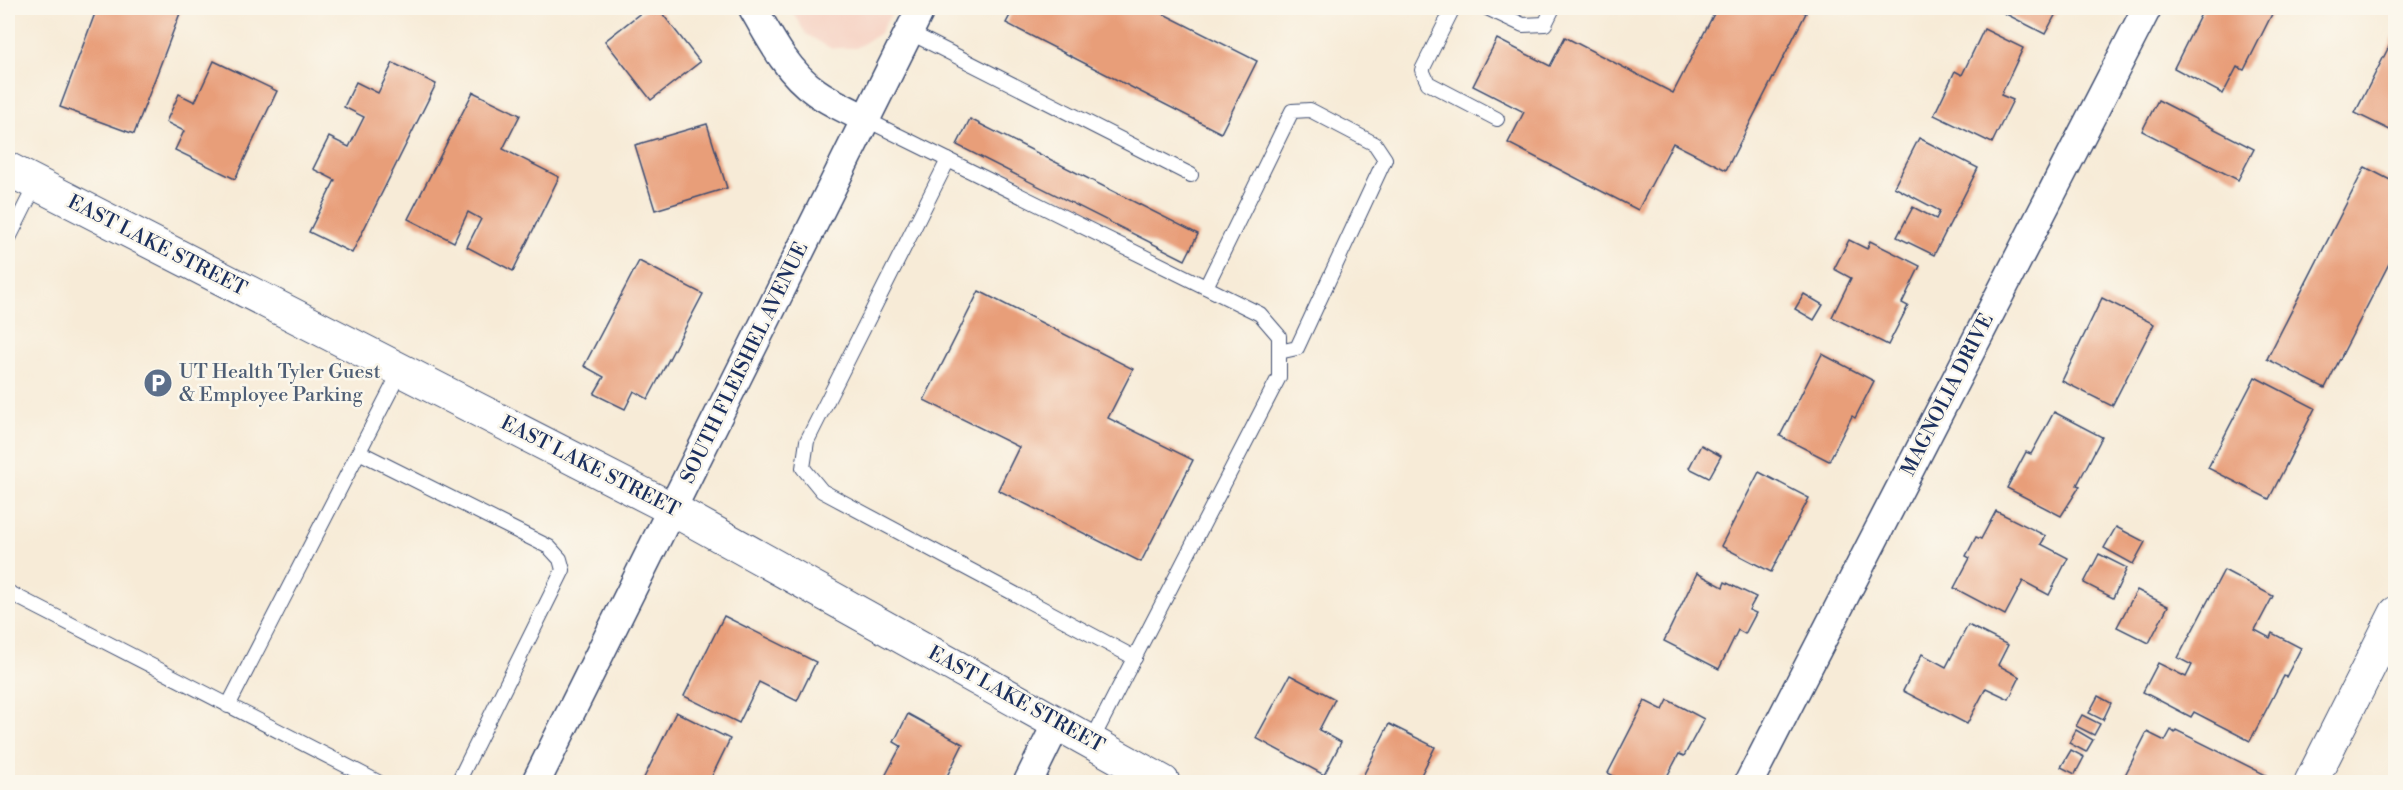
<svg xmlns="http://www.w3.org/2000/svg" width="2403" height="790" font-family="'Libre Bodoni',serif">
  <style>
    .built { fill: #f6d2c3 }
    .building { fill: #e89e79 }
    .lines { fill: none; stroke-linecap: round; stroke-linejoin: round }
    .service-casing { stroke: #3c4b70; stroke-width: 16 }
    .minor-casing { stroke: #3c4b70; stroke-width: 31 }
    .tertiary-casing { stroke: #3c4b70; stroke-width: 35 }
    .service { stroke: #fff; stroke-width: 14 }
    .minor { stroke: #fff; stroke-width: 28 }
    .tertiary { stroke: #fff; stroke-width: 33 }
    .labels { text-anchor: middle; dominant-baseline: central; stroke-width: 5; stroke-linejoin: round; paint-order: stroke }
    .street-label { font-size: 20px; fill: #1b2f5e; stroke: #fbf7ec }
    .service-label { font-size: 20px; fill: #4e5e75; stroke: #fbf7ec; text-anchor: start }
  </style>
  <rect width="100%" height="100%" fill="#fbf7ec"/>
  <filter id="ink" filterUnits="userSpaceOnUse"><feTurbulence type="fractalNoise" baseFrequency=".0167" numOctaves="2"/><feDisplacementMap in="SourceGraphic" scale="12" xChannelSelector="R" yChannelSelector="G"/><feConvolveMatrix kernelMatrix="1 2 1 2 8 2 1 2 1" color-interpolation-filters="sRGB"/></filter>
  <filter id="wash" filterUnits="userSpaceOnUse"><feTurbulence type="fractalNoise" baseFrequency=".008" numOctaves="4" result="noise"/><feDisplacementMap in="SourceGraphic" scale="24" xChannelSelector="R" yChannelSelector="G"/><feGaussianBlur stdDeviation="1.35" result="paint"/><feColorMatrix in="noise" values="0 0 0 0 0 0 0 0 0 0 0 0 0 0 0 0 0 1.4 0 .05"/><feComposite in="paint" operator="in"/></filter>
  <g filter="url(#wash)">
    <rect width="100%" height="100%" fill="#f7ebd7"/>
    <polygon class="built" points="790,8 895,8 879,34 856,48 830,48 806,34"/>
    <g id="blocks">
      <g class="building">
        <polygon points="97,8 182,8 134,134 60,107"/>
        <polygon points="647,8 658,8 700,62 651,100 605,41"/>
        <polygon points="1014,8 1152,8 1257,61 1221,133 1006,23"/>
        <polygon points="1717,8 1795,8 1806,13 1726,170 1673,143 1638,210 1508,143 1524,112 1473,86 1497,39 1550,66 1565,37 1673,93"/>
        <polygon points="1999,8 2059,8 2045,34 1998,10"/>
        <polygon points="2204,8 2275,8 2244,70 2237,67 2223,94 2174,68"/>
        <polygon points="1984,29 2023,48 2001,95 2013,100 1992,143 1934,115 1955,71 1962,75"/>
        <polygon points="2396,33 2396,133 2355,113"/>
        <polygon points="214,61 277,91 235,179 175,150 184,131 166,122 179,94 195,102"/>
        <polygon points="393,63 436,84 352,253 309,232 335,180 313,169 329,137 349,147 364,117 344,107 356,82 378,93"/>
        <polygon points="473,92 520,115 503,149 559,177 513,271 467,247 481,219 468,212 454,242 408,219"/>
        <polygon points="2158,100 2254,149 2238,180 2142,131"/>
        <polygon points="970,119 1198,234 1185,260 957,145"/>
        <polygon points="707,124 727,188 655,210 635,145"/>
        <polygon points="1919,138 1978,168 1934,255 1897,237 1913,207 1936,219 1940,211 1894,187"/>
        <polygon points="2365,167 2396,183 2396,250 2325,388 2267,359"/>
        <polygon points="1849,240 1867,249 1870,241 1920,266 1902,303 1908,306 1888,345 1832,317 1851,278 1834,269"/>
        <polygon points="639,261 703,294 648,399 634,391 625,409 594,394 604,377 584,366"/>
        <polygon points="979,291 1133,369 1108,418 1193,460 1141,562 998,490 1019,447 924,400"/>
        <polygon points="1804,294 1823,305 1814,320 1795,309"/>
        <polygon points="2102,298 2154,324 2112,406 2062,381"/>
        <polygon points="1822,354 1874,381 1855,418 1852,416 1829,461 1780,436"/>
        <polygon points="2255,377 2315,408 2269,499 2208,468"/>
        <polygon points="2054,412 2102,437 2077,485 2080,486 2061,516 2007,488 2026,452 2031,454"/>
        <polygon points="1701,445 1721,456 1709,478 1689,468"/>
        <polygon points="1759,472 1809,498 1771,572 1721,546"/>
        <polygon points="1996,511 2046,536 2041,544 2068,558 2049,595 2023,581 2005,615 1954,588 1970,558 1966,556 1976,537 1981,539"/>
        <polygon points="2116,527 2145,542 2133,564 2104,548"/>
        <polygon points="2099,554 2127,568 2113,598 2084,583"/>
        <polygon points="2224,570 2273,596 2255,630 2270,638 2272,633 2301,648 2286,677 2284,676 2250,741 2194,712 2191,717 2143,692 2158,663 2186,677 2192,665 2178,658"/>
        <polygon points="1697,573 1723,587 1725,582 1756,597 1749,610 1756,613 1745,634 1738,630 1719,669 1664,641"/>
        <polygon points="2137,590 2168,606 2149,643 2117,627"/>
        <polygon points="724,616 816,662 797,701 759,682 739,723 684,696"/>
        <polygon points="1968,625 2008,645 1998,665 2020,677 2009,699 1986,688 1967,724 1903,691 1922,654 1946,667"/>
        <polygon points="1290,675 1335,699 1319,730 1341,742 1324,775 1256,738"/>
        <polygon points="2098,696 2111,703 2103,720 2089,713"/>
        <polygon points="1668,700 1704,719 1684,756 1679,754 1664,782 1625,782 1608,773 1645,701 1663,710"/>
        <polygon points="676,712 730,739 709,782 642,782"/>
        <polygon points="908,714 963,744 944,782 882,782 901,746 894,742"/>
        <polygon points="2082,715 2100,724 2094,735 2076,726"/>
        <polygon points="1389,724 1435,747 1419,779 1426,782 1360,782"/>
        <polygon points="2076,730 2093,740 2086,752 2069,743"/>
        <polygon points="2171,730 2175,733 2176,730 2266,775 2262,782 2122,781 2147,732 2165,741"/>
        <polygon points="2071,750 2084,757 2075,774 2061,767"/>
      </g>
    </g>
  </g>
  <g filter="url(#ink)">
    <use href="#blocks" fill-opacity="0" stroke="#3c4b70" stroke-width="1.5"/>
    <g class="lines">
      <g class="service-casing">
        <g id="service">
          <polyline points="1453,8 1422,70 1428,83 1497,119"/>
          <polyline points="1487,8 1523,25 1545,24 1553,8"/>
          <polyline points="909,32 1191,175"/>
          <polyline points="865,119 1260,314 1279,336 1279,377 1091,742"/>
          <polyline points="948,160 807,441 803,468 822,491 1135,658"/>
          <polyline points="8,240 36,184"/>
          <polyline points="1206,287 1292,111 1310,110 1375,144 1385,159 1297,348 1279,352"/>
          <polyline points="359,452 549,547 560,559 563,570 458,782"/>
          <polyline points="8,592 378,782"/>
          <polyline points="228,706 401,370"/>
        </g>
      </g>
      <g class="minor-casing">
        <g id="minor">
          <path d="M753 8C770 38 787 72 816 92 831 103 849 110 865 119"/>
          <polyline points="536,782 921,8"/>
          <polyline points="1028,782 1057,723"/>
          <polyline points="1749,782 2147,8"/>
        </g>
      </g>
      <g class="tertiary-casing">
        <g id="tertiary">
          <polyline points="8,169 672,509 1163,782"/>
          <polyline points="2311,782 2396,613"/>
        </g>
      </g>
      <use href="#service" class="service"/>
      <use href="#minor" class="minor"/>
      <use href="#tertiary" class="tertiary"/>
    </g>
  </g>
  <defs>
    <g id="parking-disc" transform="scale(1.5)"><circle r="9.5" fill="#5c6f8a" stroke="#fbf7ec"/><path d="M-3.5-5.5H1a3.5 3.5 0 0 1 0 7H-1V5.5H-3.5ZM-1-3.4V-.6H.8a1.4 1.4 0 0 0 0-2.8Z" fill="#fff"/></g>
  </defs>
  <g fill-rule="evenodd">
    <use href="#parking-disc" x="158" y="383"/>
  </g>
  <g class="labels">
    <g class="street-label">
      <text transform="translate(157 246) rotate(27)">EAST LAKE STREET</text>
      <text transform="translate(745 363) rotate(-64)">SOUTH FLEISHEL AVENUE</text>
      <text transform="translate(1948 395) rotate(-63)">MAGNOLIA DRIVE</text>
      <text transform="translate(590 467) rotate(27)">EAST LAKE STREET</text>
      <text transform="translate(1016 700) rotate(29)">EAST LAKE STREET</text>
    </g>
    <g class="service-label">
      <text x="179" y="372">UT Health Tyler Guest<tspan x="179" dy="23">&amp; Employee Parking</tspan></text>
    </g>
  </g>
  <rect width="2403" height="790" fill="none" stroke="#fbf7ec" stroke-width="30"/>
</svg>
